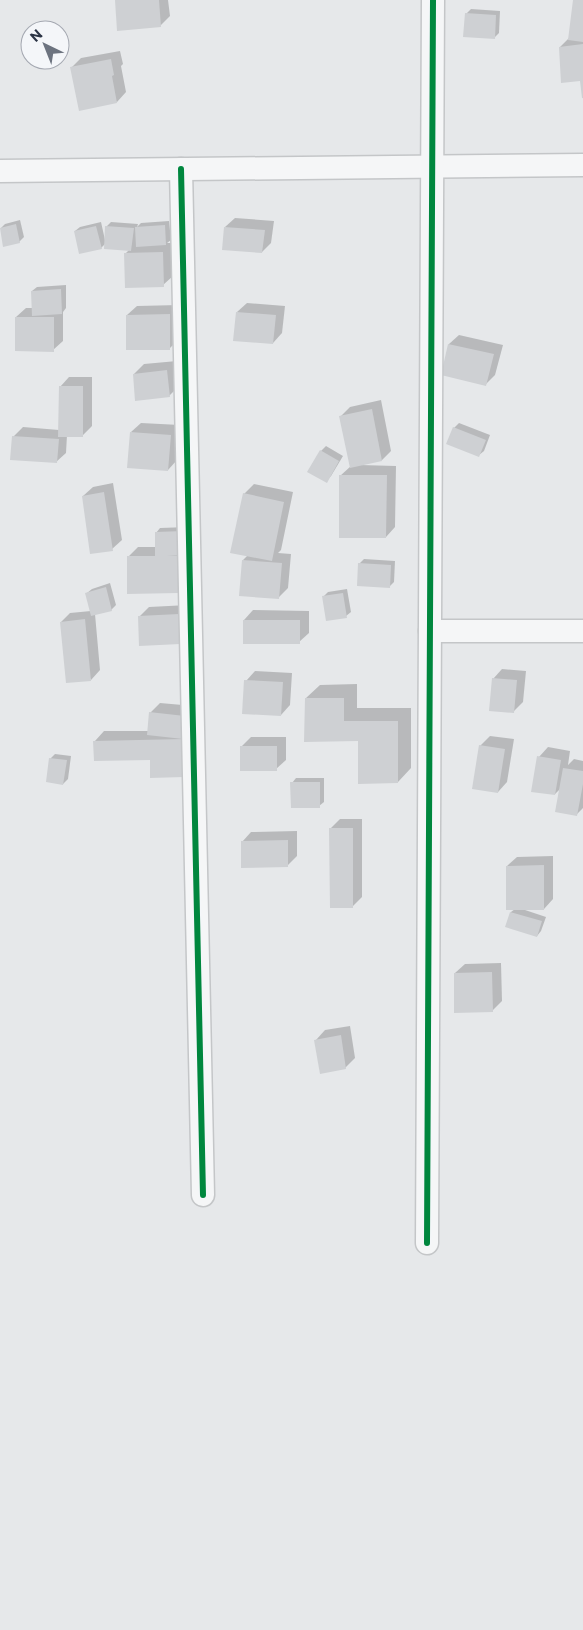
<svg xmlns="http://www.w3.org/2000/svg" width="583" height="1630" font-family="Commissioner,sans-serif">
  <style>
    .shadow { fill: #0003 }
    .building { fill: #ced0d3 }
    .lines { fill: none; stroke-linecap: round; stroke-linejoin: round }
    .minor-casing { stroke: #c4c6c8; stroke-width: 25 }
    .minor { stroke: #f5f6f7; stroke-width: 22 }
    .cycleway-casing { stroke: #f4f6f9; stroke-width: 9 }
    .cycleway { stroke: #00873e; stroke-width: 6 }
  </style>
  <rect width="100%" height="100%" fill="#e6e8ea"/>
  <g class="shadow">
    <polygon points="116,0 168,0 170,16 160,26"/>
    <polygon points="574,0 583,0 583,99 581,80 560,47 569,38"/>
    <polygon points="471,9 500,11 499,33 494,38 466,14"/>
    <polygon points="120,51 123,64 121,66 126,92 117,102 71,68 81,58"/>
    <polygon points="235,218 274,221 271,243 262,252 225,227"/>
    <polygon points="20,220 24,237 19,242 1,228 5,224"/>
    <polygon points="169,221 171,240 167,243 172,243 173,276 163,285 125,254 129,250 105,244 101,248 75,231 80,227 101,222 105,240 106,227 111,222 138,224 137,227 141,223"/>
    <polygon points="66,285 66,308 63,312 63,341 53,350 16,317 26,308 33,308 32,291 37,287"/>
    <polygon points="247,303 285,306 282,333 273,343 237,312"/>
    <polygon points="179,305 179,339 170,348 127,315 137,306"/>
    <polygon points="459,335 503,345 495,375 486,384 442,374 449,344"/>
    <polygon points="177,361 179,386 169,396 134,374 144,364"/>
    <polygon points="69,377 92,377 92,426 83,435 67,435 66,453 56,462 13,437 23,427 59,430 60,387"/>
    <polygon points="381,400 391,451 382,460 360,465 396,466 395,527 386,537 340,476 351,466 340,417 350,407"/>
    <polygon points="141,423 180,425 177,460 168,470 131,432"/>
    <polygon points="459,423 490,435 484,451 479,455 448,443 454,428"/>
    <polygon points="326,446 343,456 331,476 326,481 321,451"/>
    <polygon points="113,483 122,540 112,549 83,496 93,487"/>
    <polygon points="254,484 293,492 281,550 278,553 291,554 288,588 278,598 243,560 248,555 244,494"/>
    <polygon points="188,527 187,582 177,592 128,557 138,547 156,547 156,533 160,528"/>
    <polygon points="364,559 395,561 394,582 389,587 359,564"/>
    <polygon points="110,583 116,605 111,610 95,614 100,670 91,680 61,622 70,613 91,611 87,593 92,589"/>
    <polygon points="347,589 351,612 346,616 323,597 328,592"/>
    <polygon points="188,605 179,643 139,617 149,607"/>
    <polygon points="253,610 309,611 309,633 299,642 244,620"/>
    <polygon points="502,669 526,671 523,702 514,711 493,679"/>
    <polygon points="255,671 292,673 290,705 281,715 246,681"/>
    <polygon points="357,684 357,708 411,708 411,768 398,782 359,740 306,698 320,685"/>
    <polygon points="160,703 194,706 193,766 151,758 95,741 104,731 149,731 150,713"/>
    <polygon points="490,736 514,739 507,782 498,792 480,746"/>
    <polygon points="251,737 286,737 286,760 276,769 241,747"/>
    <polygon points="548,747 570,751 568,765 574,759 583,761 583,808 577,814 561,788 555,794 539,757"/>
    <polygon points="55,754 71,756 68,779 63,784 50,759"/>
    <polygon points="296,778 324,778 324,802 319,806 292,783"/>
    <polygon points="340,819 362,819 362,897 352,907 331,828"/>
    <polygon points="297,831 297,856 287,866 242,842 251,832"/>
    <polygon points="553,856 553,899 544,909 522,909 546,917 541,931 537,936 507,926 511,912 515,909 507,866 517,857"/>
    <polygon points="501,963 502,1001 492,1011 455,973 465,964"/>
    <polygon points="350,1026 355,1058 345,1068 316,1040 325,1030"/>
  </g>
  <g class="building">
    <polygon points="115,0 159,0 161,27 117,31"/>
    <polygon points="573,0 583,0 583,42 568,40"/>
    <polygon points="465,13 496,15 495,39 463,37"/>
    <polygon points="583,44 583,98 582,98 580,81 561,83 559,47"/>
    <polygon points="111,59 114,75 112,76 117,103 79,111 70,67"/>
    <polygon points="16,224 20,243 3,247 0,228"/>
    <polygon points="165,225 166,245 136,247 135,227"/>
    <polygon points="96,226 102,249 79,254 74,231"/>
    <polygon points="105,226 134,228 131,251 104,249"/>
    <polygon points="224,227 265,230 262,253 222,250"/>
    <polygon points="163,252 164,287 125,288 124,253"/>
    <polygon points="61,289 62,314 32,316 31,291"/>
    <polygon points="236,312 276,315 273,344 233,341"/>
    <polygon points="170,314 170,350 126,350 126,315"/>
    <polygon points="15,317 54,317 54,352 15,351"/>
    <polygon points="448,344 494,354 486,386 441,375"/>
    <polygon points="167,370 170,397 135,401 133,374"/>
    <polygon points="59,386 83,386 83,437 58,437"/>
    <polygon points="372,409 382,461 350,468 339,416"/>
    <polygon points="453,427 486,440 479,457 446,444"/>
    <polygon points="130,432 171,435 168,471 127,468"/>
    <polygon points="12,436 59,439 57,463 10,460"/>
    <polygon points="320,450 339,461 327,483 307,472"/>
    <polygon points="339,475 387,475 386,538 339,538"/>
    <polygon points="104,492 113,551 90,554 82,496"/>
    <polygon points="243,493 284,502 272,561 230,553"/>
    <polygon points="184,531 185,555 167,556 178,556 178,593 127,594 127,556 155,556 155,532"/>
    <polygon points="242,560 282,563 279,599 239,596"/>
    <polygon points="358,563 391,565 390,588 357,586"/>
    <polygon points="106,587 112,611 91,616 85,593"/>
    <polygon points="343,593 347,618 326,621 322,596"/>
    <polygon points="179,614 180,644 139,646 138,616"/>
    <polygon points="85,619 91,681 66,683 60,622"/>
    <rect x="243" y="620" width="57" height="24"/>
    <polygon points="492,678 517,680 514,713 489,711"/>
    <polygon points="244,680 283,682 281,716 242,714"/>
    <polygon points="305,698 344,698 344,721 398,721 398,783 358,784 358,741 304,742"/>
    <polygon points="149,712 185,716 183,739 147,735"/>
    <polygon points="184,739 184,777 150,778 150,760 94,761 93,741"/>
    <polygon points="479,745 505,749 498,793 472,789"/>
    <rect x="240" y="746" width="37" height="25"/>
    <polygon points="537,756 561,760 555,795 531,792"/>
    <polygon points="49,758 67,760 63,785 46,782"/>
    <polygon points="563,768 583,771 583,784 577,816 555,812"/>
    <polygon points="290,782 320,782 320,808 291,808"/>
    <polygon points="329,828 353,828 353,908 330,908"/>
    <polygon points="288,840 288,867 241,868 241,841"/>
    <polygon points="544,865 544,910 506,910 506,866"/>
    <polygon points="510,912 542,921 537,937 505,927"/>
    <polygon points="492,972 493,1012 454,1013 454,973"/>
    <polygon points="341,1035 346,1069 320,1074 314,1040"/>
  </g>
  <g class="lines">
    <g class="minor-casing">
      <g id="minor">
        <polyline points="181,169 203,1195"/>
        <polyline points="0,171 583,165"/>
        <polyline points="430,631 583,631"/>
        <polyline points="427,1243 433,0"/>
      </g>
    </g>
    <use href="#minor" class="minor"/>
    <g class="cycleway-casing">
      <g id="cycleway">
        <polyline points="181,169 203,1195"/>
        <polyline points="427,1243 433,0"/>
      </g>
    </g>
    <use href="#cycleway" class="cycleway"/>
  </g>
  <g transform="translate(45 45) rotate(317)"><circle r="24" fill="#f4f6f9" stroke="#a4a8b1"/>
  <path d="M0-4L9 19L0 12L-9 19Z" fill="#6c737f"/>
  <text y="-8" font-size="14" font-weight="bold" text-anchor="middle" fill="#2b3445">N</text>
  </g>
</svg>
